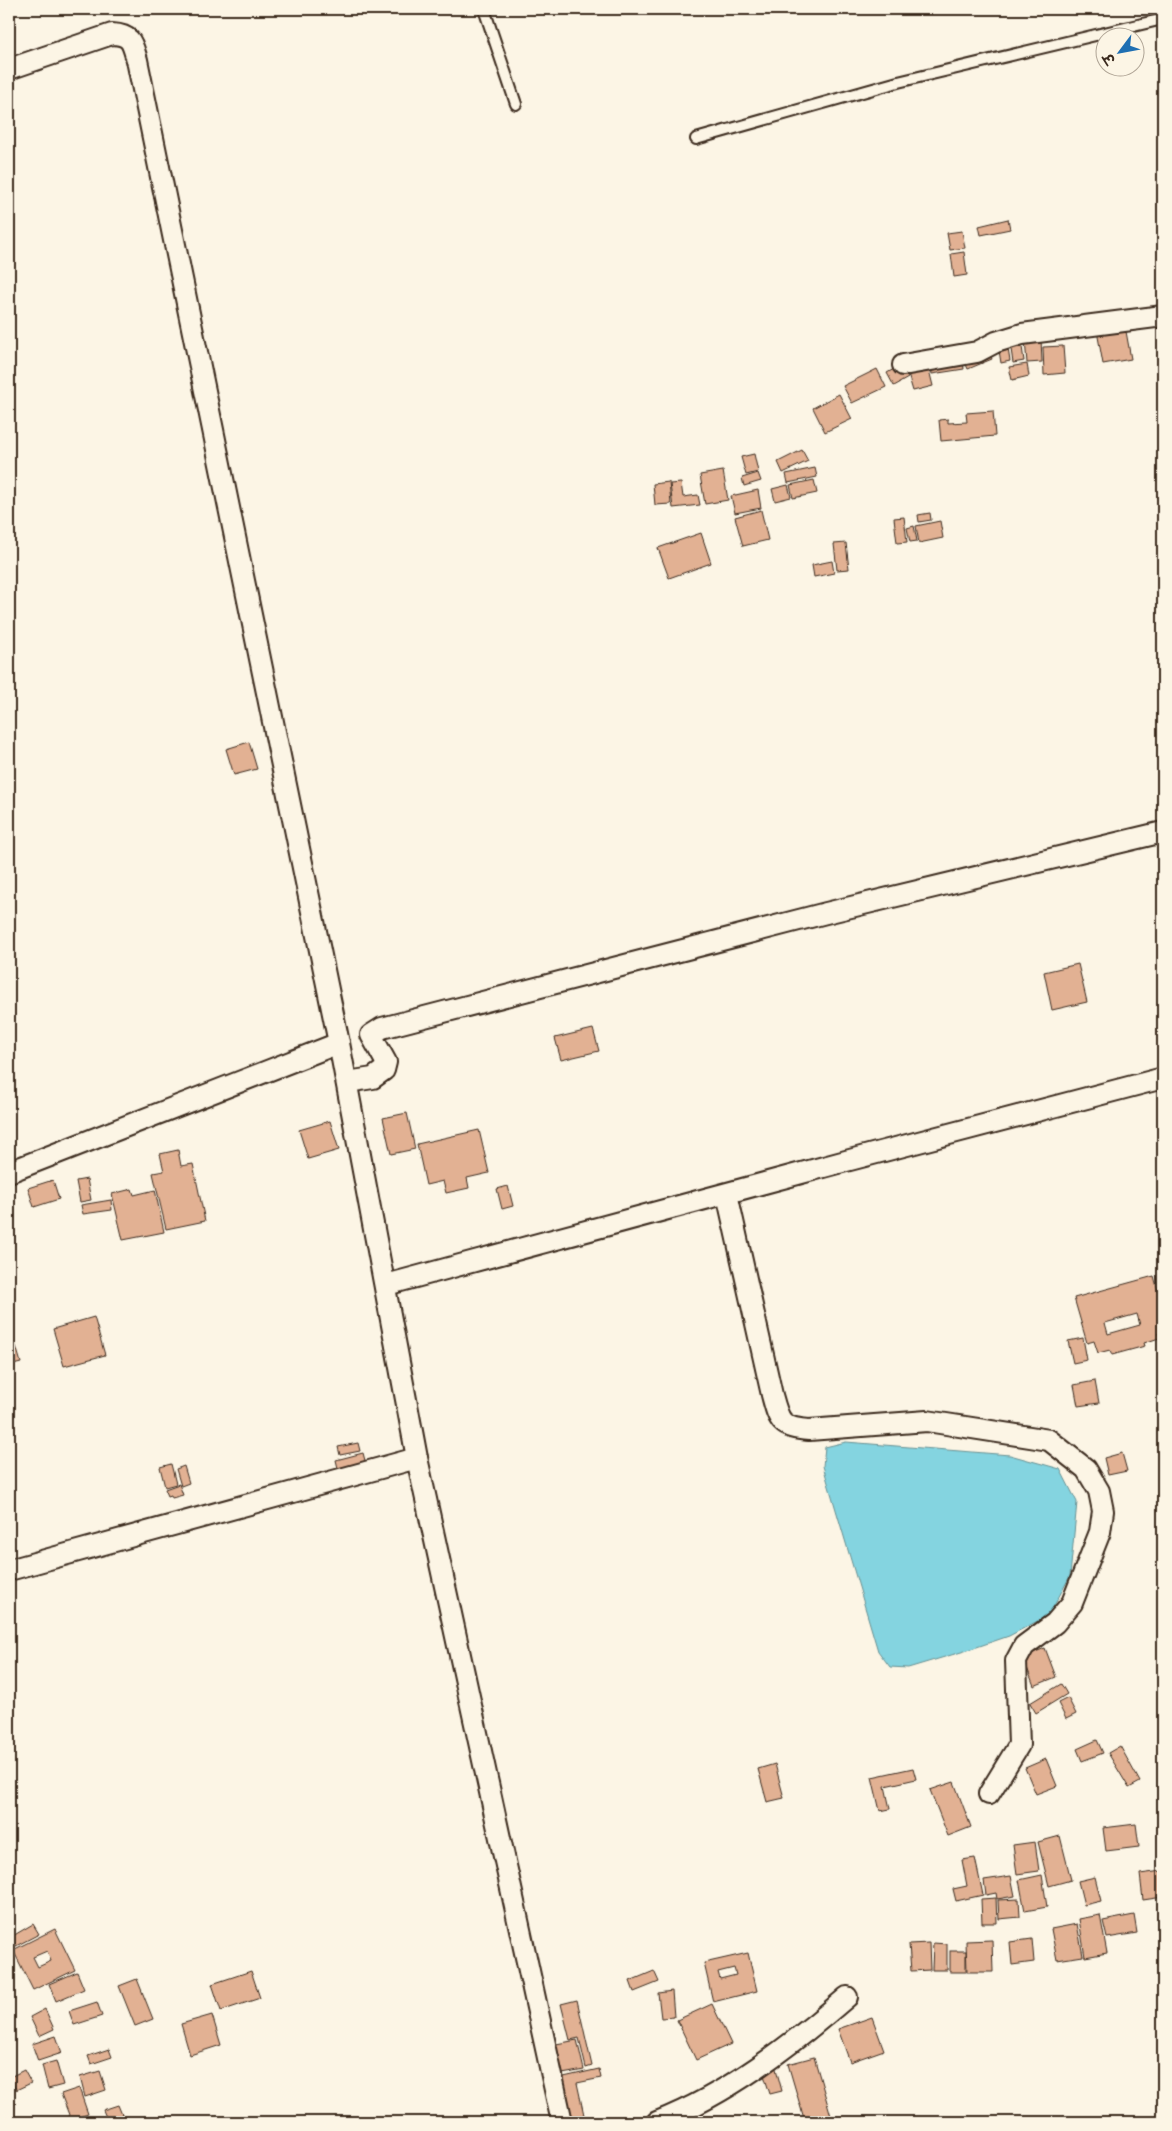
<svg xmlns="http://www.w3.org/2000/svg" width="1172" height="2131" font-family="'Comic Neue','Playpen Sans Deva',sans-serif">
  <style>
    .water { fill: #84d4e0; stroke: #679092 }
    .building { fill: #e2b193; stroke: #3b2a1e; fill-rule: evenodd }
    .lines { fill: none; stroke-linecap: round; stroke-linejoin: round }
    .lane-casing { stroke: #3b2a1e; stroke-width: 14 }
    .street-casing { stroke: #3b2a1e; stroke-width: 24 }
    .lane { stroke: #fcf5e5; stroke-width: 10 }
    .street { stroke: #fcf5e5; stroke-width: 20 }
  </style>
  <rect width="100%" height="100%" fill="#fcf5e5"/>
  <filter id="ink" filterUnits="userSpaceOnUse"><feTurbulence type="fractalNoise" baseFrequency=".02" numOctaves="2"/><feDisplacementMap in="SourceGraphic" scale="10" xChannelSelector="R" yChannelSelector="G"/><feConvolveMatrix kernelMatrix="1 2 1 2 8 2 1 2 1" color-interpolation-filters="sRGB"/></filter>
  <g filter="url(#ink)">
    <polygon class="water" points="846,1442 1010,1455 1060,1469 1077,1502 1070,1576 1049,1615 1009,1636 968,1650 908,1668 890,1667 878,1651 823,1466 825,1447"/>
    <g class="building">
      <polygon points="1008,219 1010,229 981,235 979,226"/>
      <polygon points="962,231 965,248 950,250 947,233"/>
      <polygon points="964,252 967,275 954,277 951,254"/>
      <polygon points="1125,326 1131,359 1103,364 1097,331"/>
      <polygon points="1041,339 1042,362 1027,363 1025,340"/>
      <polygon points="1021,340 1024,361 1013,363 1010,342"/>
      <polygon points="1007,343 1010,361 1001,363 998,344"/>
      <polygon points="1063,346 1065,373 1044,375 1043,347"/>
      <polygon points="988,350 992,359 968,369 964,360"/>
      <polygon points="963,361 964,369 932,374 931,366"/>
      <polygon points="1027,364 1029,376 1012,380 1009,367"/>
      <polygon points="901,365 908,378 894,386 887,373"/>
      <polygon points="928,366 933,386 913,391 907,371"/>
      <polygon points="877,369 886,387 852,403 843,386"/>
      <polygon points="839,394 852,419 825,432 813,408"/>
      <polygon points="993,411 995,436 941,441 939,420 948,419 948,423 967,422 966,413"/>
      <polygon points="802,450 808,461 783,473 778,462"/>
      <polygon points="754,454 758,472 746,475 741,457"/>
      <polygon points="815,468 817,477 788,483 786,474"/>
      <polygon points="723,471 728,500 705,504 700,475"/>
      <polygon points="758,473 761,481 744,486 742,478"/>
      <polygon points="814,480 817,493 793,498 790,485"/>
      <polygon points="669,482 671,504 655,505 653,484"/>
      <polygon points="681,483 683,497 698,495 700,505 673,508 670,484"/>
      <polygon points="788,485 791,497 775,501 772,489"/>
      <polygon points="758,490 761,508 735,513 731,496"/>
      <polygon points="761,510 768,540 743,546 735,517"/>
      <polygon points="930,513 931,520 919,522 918,515"/>
      <polygon points="904,517 907,542 897,543 894,518"/>
      <polygon points="940,521 943,538 919,543 916,526"/>
      <polygon points="914,526 917,541 910,542 907,528"/>
      <polygon points="701,533 711,563 669,578 658,548"/>
      <polygon points="846,543 849,569 837,570 834,544"/>
      <polygon points="832,561 834,573 814,577 812,565"/>
      <polygon points="249,742 257,769 234,775 226,749"/>
      <polygon points="1078,964 1087,1002 1052,1010 1044,972"/>
      <polygon points="593,1029 599,1051 561,1060 555,1038"/>
      <polygon points="407,1113 415,1149 391,1154 383,1118"/>
      <polygon points="330,1121 339,1150 308,1159 299,1130"/>
      <polygon points="479,1130 489,1173 467,1178 469,1188 446,1193 443,1181 426,1185 417,1144"/>
      <polygon points="178,1150 181,1166 193,1164 205,1221 166,1229 153,1173 164,1171 160,1154"/>
      <polygon points="87,1179 91,1200 80,1202 76,1181"/>
      <polygon points="53,1180 59,1199 34,1207 28,1188"/>
      <polygon points="508,1186 513,1206 502,1209 497,1189"/>
      <polygon points="132,1189 134,1195 155,1190 164,1232 123,1240 112,1194"/>
      <polygon points="111,1200 112,1210 83,1214 81,1205"/>
      <path d="M1154 1276 1163 1309V1331L1158 1333 1159 1338 1144 1343 1145 1346 1112 1355 1110 1350 1098 1353 1094 1341 1087 1343 1074 1298ZM1137 1314 1140 1325 1108 1334 1105 1323Z"/>
      <polygon points="94,1317 105,1355 64,1366 53,1329"/>
      <polygon points="1083,1338 1087,1360 1073,1363 1068,1341"/>
      <polygon points="16,1346 21,1363 9,1366 9,1348"/>
      <polygon points="1095,1381 1099,1403 1078,1406 1074,1385"/>
      <polygon points="358,1443 360,1451 340,1455 338,1447"/>
      <polygon points="363,1453 367,1468 340,1476 336,1460"/>
      <polygon points="1122,1453 1127,1471 1108,1475 1104,1458"/>
      <polygon points="171,1464 176,1484 165,1487 160,1467"/>
      <polygon points="184,1466 189,1483 181,1486 176,1469"/>
      <polygon points="179,1484 183,1495 172,1498 171,1495 168,1496 165,1489"/>
      <polygon points="1045,1648 1056,1677 1034,1686 1023,1657"/>
      <polygon points="1061,1684 1067,1694 1036,1713 1030,1703"/>
      <polygon points="1068,1698 1076,1714 1066,1719 1058,1703"/>
      <polygon points="1097,1740 1103,1753 1082,1761 1077,1749"/>
      <polygon points="1120,1746 1140,1782 1129,1788 1108,1753"/>
      <polygon points="1046,1759 1057,1786 1036,1794 1025,1768"/>
      <polygon points="775,1764 784,1798 767,1802 758,1769"/>
      <polygon points="913,1768 916,1779 885,1786 890,1809 880,1811 872,1777"/>
      <polygon points="954,1782 971,1827 948,1836 930,1790"/>
      <polygon points="1136,1824 1139,1847 1106,1851 1103,1828"/>
      <polygon points="1060,1836 1071,1880 1049,1886 1038,1842"/>
      <polygon points="1035,1842 1039,1871 1017,1874 1013,1845"/>
      <polygon points="975,1858 983,1895 956,1901 953,1889 967,1886 962,1860"/>
      <polygon points="1162,1871 1163,1897 1143,1900 1140,1874"/>
      <polygon points="1042,1875 1047,1907 1025,1911 1019,1880"/>
      <polygon points="1011,1876 1015,1896 997,1899 996,1893 986,1895 984,1880"/>
      <polygon points="1095,1877 1101,1901 1084,1905 1078,1881"/>
      <polygon points="996,1898 997,1923 982,1923 981,1899"/>
      <polygon points="1019,1899 1020,1917 999,1919 998,1900"/>
      <polygon points="1100,1915 1107,1953 1085,1957 1079,1919"/>
      <polygon points="1134,1915 1137,1933 1107,1938 1103,1921"/>
      <polygon points="33,1924 39,1934 16,1946 11,1937"/>
      <polygon points="1077,1924 1083,1956 1057,1960 1051,1929"/>
      <path d="M55 1929 75 1970 33 1990 13 1950ZM47 1951 51 1961 38 1967 33 1957Z"/>
      <polygon points="1032,1939 1034,1962 1012,1965 1010,1942"/>
      <polygon points="992,1940 993,1972 967,1972 966,1941"/>
      <polygon points="929,1943 930,1970 911,1971 909,1944"/>
      <polygon points="933,1943 947,1944 947,1970 932,1970"/>
      <rect x="950" y="1951" width="16" height="21"/>
      <path d="M748 1953 757 1991 713 2002 704 1963ZM734 1968 736 1975 720 1979 718 1972Z"/>
      <polygon points="251,1971 260,1998 221,2011 212,1984"/>
      <polygon points="654,1971 659,1982 634,1992 630,1981"/>
      <polygon points="77,1972 84,1989 56,2001 49,1984"/>
      <polygon points="137,1979 153,2019 135,2026 119,1986"/>
      <polygon points="672,1991 674,2017 661,2018 658,1993"/>
      <polygon points="577,2000 592,2066 586,2068 579,2038 570,2040 561,2004"/>
      <polygon points="97,2002 102,2016 74,2025 69,2011"/>
      <polygon points="712,2004 731,2044 696,2060 677,2020"/>
      <polygon points="45,2009 54,2029 39,2036 30,2017"/>
      <polygon points="212,2015 221,2045 190,2055 181,2024"/>
      <polygon points="872,2017 884,2050 850,2062 838,2029"/>
      <polygon points="56,2036 62,2053 38,2061 32,2044"/>
      <polygon points="577,2040 584,2070 557,2075 551,2045"/>
      <polygon points="109,2049 112,2057 91,2064 88,2056"/>
      <polygon points="814,2057 831,2116 805,2122 788,2064"/>
      <polygon points="56,2061 63,2085 48,2089 42,2065"/>
      <polygon points="775,2065 782,2091 770,2094 762,2069"/>
      <polygon points="599,2069 601,2078 577,2083 584,2115 565,2119 555,2079"/>
      <polygon points="24,2070 31,2083 16,2090 10,2077"/>
      <polygon points="100,2071 106,2090 85,2097 80,2077"/>
      <polygon points="79,2088 88,2114 71,2120 61,2094"/>
      <polygon points="118,2105 125,2122 108,2122 103,2110"/>
    </g>
    <g class="lines">
      <g class="lane-casing">
        <g id="lane">
          <polyline points="484,9 516,104"/>
          <polyline points="696,139 898,82 1163,19"/>
        </g>
      </g>
      <g class="street-casing">
        <g id="street">
          <path d="M9 69 112 34C132 35 132 43 137 60L339 1043 417 1458 562 2122"/>
          <polyline points="903,365 977,352 996,342 1022,334 1163,316"/>
          <polyline points="347,1082 373,1078 384,1070 386,1062 371,1035 382,1028 826,913 1163,832"/>
          <polyline points="9,1172 339,1043"/>
          <path d="M727 1194 772 1395C779 1421 780 1428 809 1430L927 1421 1049 1440 1086 1469 1099 1491 1103 1511 1100 1532 1072 1603 1055 1623 1024 1646 1016 1661 1019 1745 989 1794"/>
          <polyline points="386,1285 846,1161 1163,1078"/>
          <polyline points="9,1570 417,1458"/>
          <path d="M657 2122C728 2094 789 2047 847 1997"/>
        </g>
      </g>
      <use href="#lane" class="lane"/>
      <use href="#street" class="street"/>
    </g>
  </g>
  <rect width="1172" height="2131" fill="none" stroke="#fcf5e5" stroke-width="30"/>
  <rect x="15" y="15" width="1142" height="2101" fill="none" stroke="#3b2a1e" stroke-width="2" filter="url(#ink)"/>
  <g transform="translate(1120 52) rotate(238)"><circle r="24" fill="#fcf5e5" stroke="#afa495"/>
  <path d="M0-4L9 19L0 12L-9 19Z" fill="#1f6fb2"/>
  <text y="-8" font-size="14" font-weight="bold" text-anchor="middle" fill="#3b2a1e">उ</text>
  </g>
</svg>
